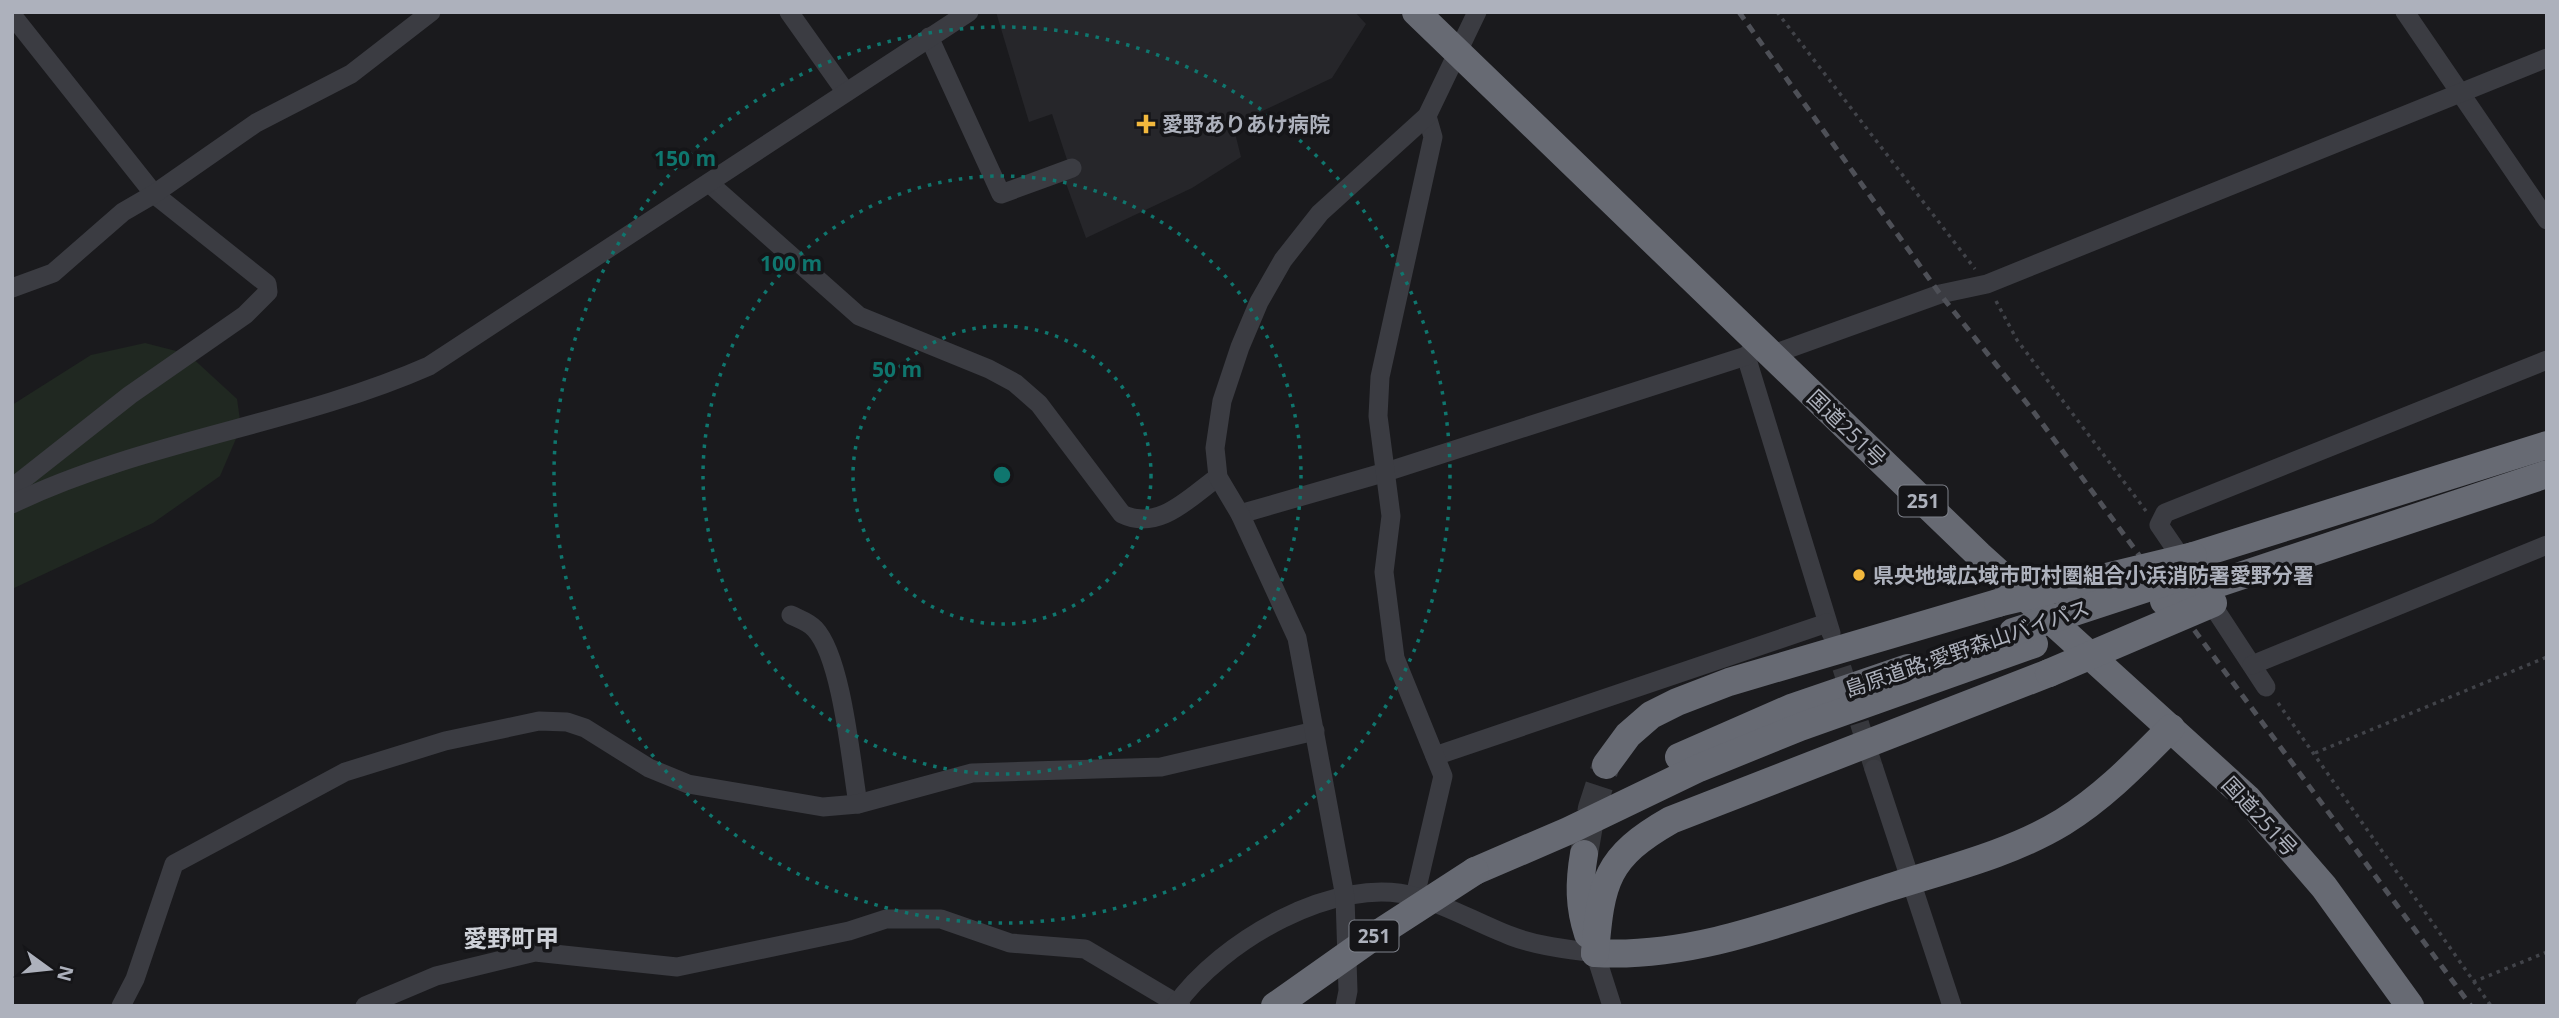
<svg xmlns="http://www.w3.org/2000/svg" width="2559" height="1018" font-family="'Open Sans','Noto Sans JP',sans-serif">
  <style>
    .built { fill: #26262a }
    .green { fill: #202821 }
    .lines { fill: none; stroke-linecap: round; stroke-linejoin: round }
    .minor-tunnel { stroke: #37383d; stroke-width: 19; stroke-dasharray: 19 10; stroke-linecap: butt }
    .highway-tunnel { stroke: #37383d; stroke-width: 28; stroke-dasharray: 28 14; stroke-linecap: butt }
    .path { stroke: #414349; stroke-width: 3.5; stroke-dasharray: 3.5 5; stroke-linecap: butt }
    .minor { stroke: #3b3c42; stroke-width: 19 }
    .highway { stroke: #676a73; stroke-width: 28 }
    .rail { stroke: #4e5057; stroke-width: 5; stroke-dasharray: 9 7; stroke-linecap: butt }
    .highway-bridge { stroke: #676a73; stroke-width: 28 }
    .ring { fill: none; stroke: #0f766e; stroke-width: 3.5; stroke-dasharray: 3.5 7 }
    .poi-dot { fill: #f2b83d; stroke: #151518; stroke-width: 2.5 }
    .labels { text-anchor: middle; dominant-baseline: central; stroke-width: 7; stroke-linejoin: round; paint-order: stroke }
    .shield { fill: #151518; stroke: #7f828b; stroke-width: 2 }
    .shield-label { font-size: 19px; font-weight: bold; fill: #adb1bc }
    .poi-label { font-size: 21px; font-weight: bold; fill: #adb1bc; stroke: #151518; text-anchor: start }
    .street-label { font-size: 21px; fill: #adb1bc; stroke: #151518 }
    .quarter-label { font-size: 24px; font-weight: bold; fill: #ced1d8; stroke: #151518 }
    .centre { fill: #0f766e; stroke: #151518; stroke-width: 3.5 }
    .ring-label { font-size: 21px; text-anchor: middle; font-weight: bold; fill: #0f766e; stroke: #151518; stroke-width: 7; stroke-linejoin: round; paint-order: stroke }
  </style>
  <rect width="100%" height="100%" fill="#1a1a1d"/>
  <polygon class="built" points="996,12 1355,12 1366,24 1332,78 1233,125 1241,157 1192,188 1086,238 1064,178 1072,175 1052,114 1029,122"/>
  <polygon class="green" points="145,343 188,354 237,399 241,427 220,476 153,523 12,589 12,405 91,355"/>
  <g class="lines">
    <polyline class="minor-tunnel" points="1833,640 1874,769"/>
    <polyline class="highway-tunnel" points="1584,854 1592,808 1606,765"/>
    <g class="path">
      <polyline points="1777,12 1975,269"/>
      <polyline points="1996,301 2017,340 2146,511"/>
      <polyline points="2278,703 2491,1006"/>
      <polyline points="2315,753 2547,657"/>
      <polyline points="2473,982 2547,952"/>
    </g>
    <g class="minor">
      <polyline points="789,12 845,91"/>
      <polyline points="2405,12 2547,220"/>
      <polyline points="12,15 154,194 267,284 268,292 245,315 130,395 12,488"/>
      <polyline points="929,37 1001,194 1072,168"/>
      <path d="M709 183 859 316 989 369 1015 383 1039 404 1122 514C1159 532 1190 497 1218 477"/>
      <polyline points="12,288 53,273 123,212 154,194 256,123 351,74 431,12"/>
      <polyline points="1771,355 1940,294 1987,284 2547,58"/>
      <polyline points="1746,356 1831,633"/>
      <path d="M12 504C145 440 295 425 429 366L969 12"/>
      <polyline points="1240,514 1386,472 1746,356 1759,344"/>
      <polyline points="2187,566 2159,525 2165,513 2547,360"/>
      <polyline points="2205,594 2266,687"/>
      <path d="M791 615C799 619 809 622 815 629 842 658 851 762 858 804"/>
      <polyline points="2252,665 2547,545"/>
      <polyline points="1435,756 1827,623"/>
      <polyline points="1874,769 1952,1006"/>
      <polyline points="1415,896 1443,776 1395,658 1384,572 1391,516 1378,416 1380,377 1433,137 1427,116"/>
      <polyline points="121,1006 135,979 174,864 345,772 445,741 539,721 567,722 585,728 649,768 688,784 823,807 858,804 972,773 1161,767 1315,731"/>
      <polyline points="365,1006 436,976 535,952 677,967 849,931 886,919 941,919 1010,943 1085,949 1181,1006"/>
      <path d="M1175 1006C1220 942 1336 873 1417 897 1449 906 1479 924 1511 936 1537 946 1567 949 1595 953L1612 1006"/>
      <polyline points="1345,1006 1348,991 1345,897 1297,638 1240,514 1218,477 1215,448 1222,401 1240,347 1259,302 1283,260 1320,213 1427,116 1477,12"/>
    </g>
    <g class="highway">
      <polyline points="1416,12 1979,555 2247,798 2324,887 2410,1006"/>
      <polyline points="2193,556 2547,445"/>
      <polyline points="2207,587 2547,474"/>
      <polyline points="1679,757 1791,708 1908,668"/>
      <polyline points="1606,765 1628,735 1651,715 1677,702 1729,682 1998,603"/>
      <path d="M1584 854C1579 883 1579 906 1588 934"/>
      <polyline points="1475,871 1568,831 1699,768 1800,727 2034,644"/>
      <path d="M1595 953C1698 959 1797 916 1894 886 1951 868 2012 853 2063 822 2105 796 2137 762 2171 728"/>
      <path d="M1595 953C1601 881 1606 857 1671 820L2049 673"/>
    </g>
    <polyline class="rail" points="1739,12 1940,294 2033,411 2471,1006"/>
    <g class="highway-bridge">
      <polyline points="2164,601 2207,587"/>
      <polyline points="1998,603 2193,556"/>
      <polyline points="2013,632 2187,575"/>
      <polyline points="2049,673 2213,603"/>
      <polyline points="1275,1006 1370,939 1475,871"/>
    </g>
  </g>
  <g class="ring">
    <circle cx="1002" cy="475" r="149"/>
    <circle cx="1002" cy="475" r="299"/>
    <circle cx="1002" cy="475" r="448"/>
  </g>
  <g class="poi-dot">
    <path d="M1142.5 113.5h7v7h7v7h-7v7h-7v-7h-7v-7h7z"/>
    <circle cx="1859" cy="575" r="7"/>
  </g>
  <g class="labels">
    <g class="shield">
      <rect x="1898.5" y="485.5" width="49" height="31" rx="5"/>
      <rect x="1349.5" y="920.5" width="49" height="31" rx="5"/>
    </g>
    <g class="shield-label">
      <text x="1923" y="501">251</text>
      <text x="1374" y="936">251</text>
    </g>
    <g class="poi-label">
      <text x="1162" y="124">愛野ありあけ病院</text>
      <text x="1873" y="575">県央地域広域市町村圏組合小浜消防署愛野分署</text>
    </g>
    <g class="street-label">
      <text transform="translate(1847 428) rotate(44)">国道251号</text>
      <text transform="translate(1967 648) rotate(-19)">島原道路;愛野森山バイパス</text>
      <text transform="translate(2260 816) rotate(47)">国道251号</text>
    </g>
    <g class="quarter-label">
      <text x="511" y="937">愛野町甲</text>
    </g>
  </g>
  <circle cx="1002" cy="475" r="10" class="centre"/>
  <g class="ring-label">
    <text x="685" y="166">150 m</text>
    <text x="791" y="271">100 m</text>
    <text x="897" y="377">50 m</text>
  </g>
  <rect width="2559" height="1018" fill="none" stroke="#adb1bc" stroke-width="28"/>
  <g transform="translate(49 969) rotate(105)" stroke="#151518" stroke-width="5" paint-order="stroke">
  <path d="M0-5L12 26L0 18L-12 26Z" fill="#adb1bc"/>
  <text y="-10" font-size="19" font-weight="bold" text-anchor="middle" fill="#adb1bc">N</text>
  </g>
</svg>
